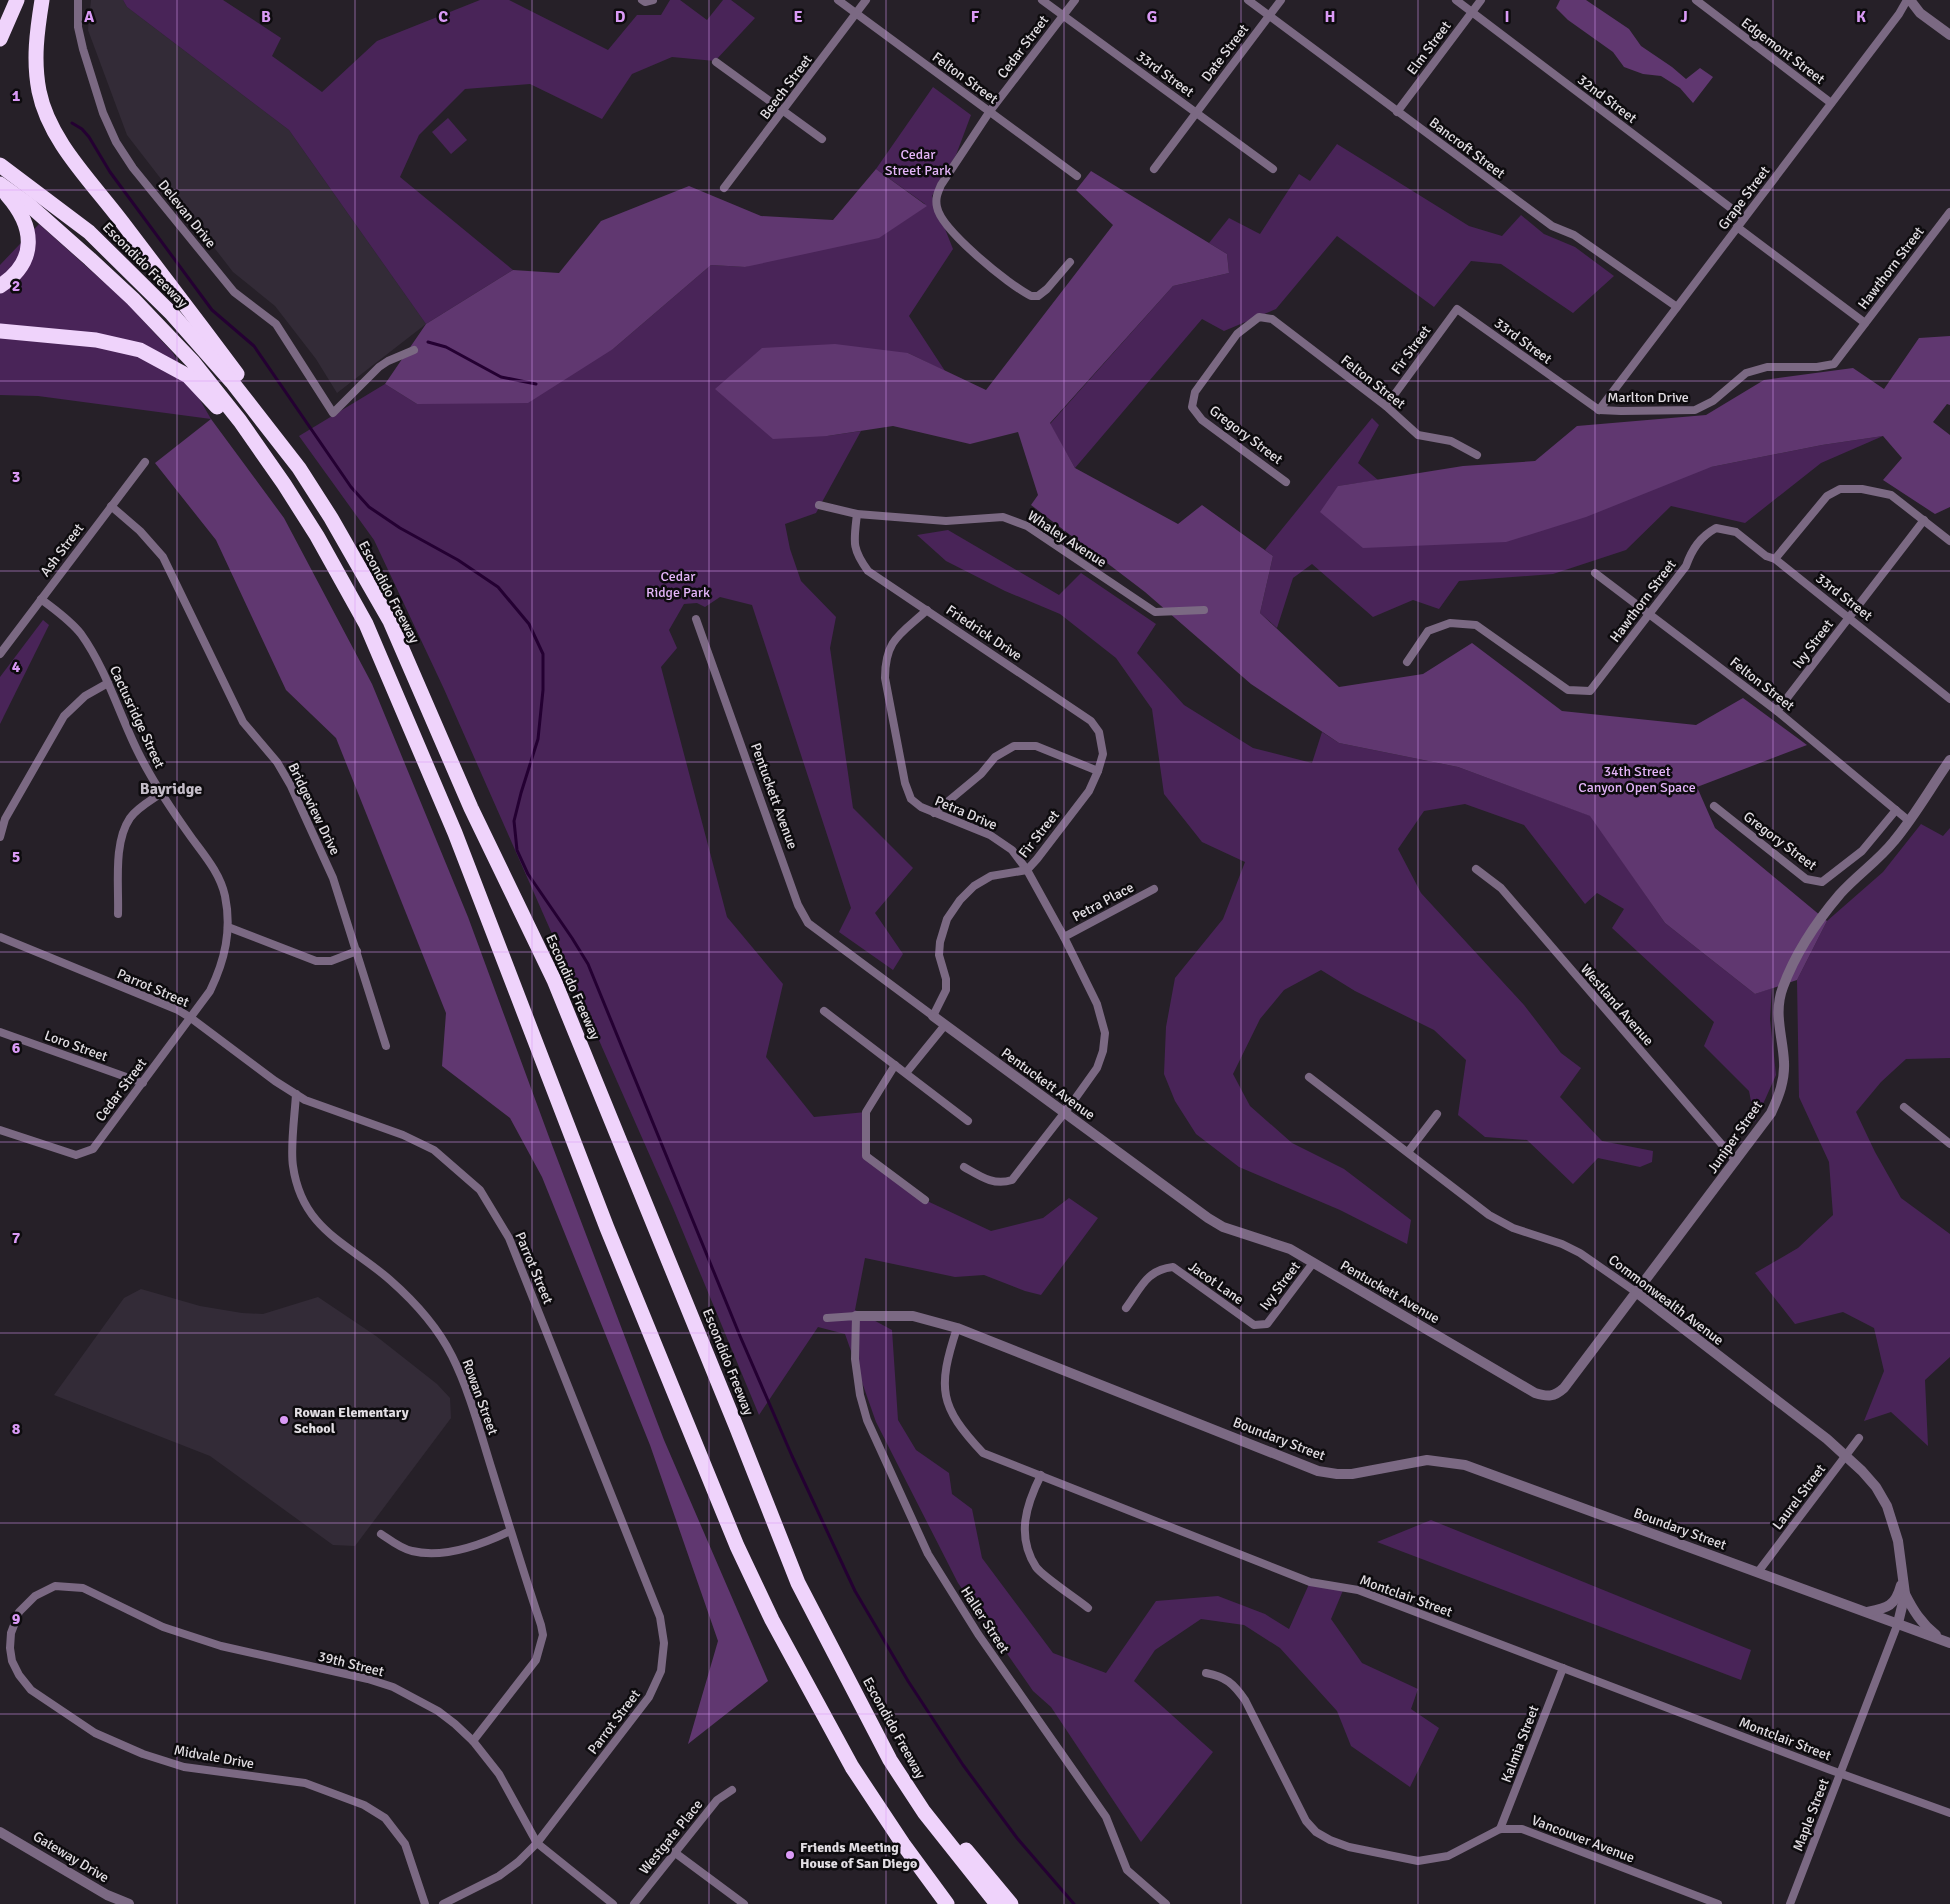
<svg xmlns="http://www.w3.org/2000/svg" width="1950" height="1904" font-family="Signika,sans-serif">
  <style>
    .built { fill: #332b37 }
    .green { fill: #492458 }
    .forest { fill: #603770 }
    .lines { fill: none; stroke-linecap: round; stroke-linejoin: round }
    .stream { stroke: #240032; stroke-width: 3 }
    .minor { stroke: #7b6983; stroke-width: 8 }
    .tertiary { stroke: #7b6983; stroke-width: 10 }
    .motorway { stroke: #efd3fb; stroke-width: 15 }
    .grid { fill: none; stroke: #da9af6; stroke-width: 1; stroke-opacity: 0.55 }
    .poi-dot { fill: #da9af6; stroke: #0d0b0e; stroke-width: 2 }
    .labels { text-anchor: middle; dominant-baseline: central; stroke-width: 5; stroke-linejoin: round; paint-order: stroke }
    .street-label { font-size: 14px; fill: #e2dee3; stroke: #0d0b0e }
    .park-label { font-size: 14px; fill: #e4b5f9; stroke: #0d0b0e }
    .poi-label { font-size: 14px; font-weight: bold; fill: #e2dee3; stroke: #0d0b0e; text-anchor: start }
    .quarter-label { font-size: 16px; font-weight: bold; fill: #c4bdc8; stroke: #0d0b0e }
    .grid-label { font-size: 16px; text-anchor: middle; font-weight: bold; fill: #da9af6; stroke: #0d0b0e; stroke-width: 5; stroke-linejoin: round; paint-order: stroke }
  </style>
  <rect width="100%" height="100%" fill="#262028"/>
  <g class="built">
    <polygon points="91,0 123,0 127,7 289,130 426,324 337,393 316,359 275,306 233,272 127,135 88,30"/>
    <polygon points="141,1289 200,1306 242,1313 263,1314 318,1297 376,1336 437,1384 450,1398 451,1418 355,1546 333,1545 210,1456 54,1395 124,1298"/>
  </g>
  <g class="green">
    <polygon points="123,0 223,0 281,38 272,56 322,92 377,41 480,0 509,0 608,50 637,15 661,15 670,0 680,0 707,20 723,0 731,0 755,18 715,61 672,57 632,74 602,119 530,84 465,89 419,135 400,177 513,270 426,324 289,130 127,7"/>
    <polygon points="933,87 971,115 956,155 932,196 953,249 909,316 945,371 908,353 827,436 861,431 816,513 785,524 790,549 801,581 836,617 830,648 853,808 913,868 875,913 903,954 893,970 839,932 851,908 752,605 720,597 705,607 697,603 684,604 669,630 677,648 661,667 727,917 783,984 766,1057 814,1117 866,1112 866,1156 925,1200 991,1231 1043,1218 1069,1198 1098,1218 1041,1295 1025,1291 984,1275 955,1277 865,1258 855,1310 892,1330 898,1420 916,1450 949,1473 952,1494 972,1509 982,1558 1053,1653 1106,1673 1156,1601 1218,1596 1265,1614 1289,1629 1310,1582 1344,1588 1331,1619 1362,1663 1418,1689 1411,1709 1439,1728 1410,1787 1351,1746 1337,1711 1280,1648 1244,1625 1201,1619 1155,1650 1134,1681 1213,1752 1141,1842 1051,1707 1033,1691 958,1583 876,1422 845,1334 818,1327 759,1415 673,1208 444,689 374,540 299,436 385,384 417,404 613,349 711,265 745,267 925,204 876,169"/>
    <polygon points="448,118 467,140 451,154 432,132"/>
    <polygon points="1337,144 1469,226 1502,236 1521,215 1544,234 1575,247 1614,276 1573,313 1501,264 1471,261 1434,307 1337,236 1276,309 1224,331 1202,319 1075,468 1050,424 1173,286 1229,273 1227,254 1209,243 1229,218 1260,234 1299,174 1310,181"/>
    <polygon points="39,224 126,302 173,353 211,419 38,396 0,395 0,265"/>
    <polygon points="1372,418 1379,425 1358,463 1378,480 1338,486 1711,467 1822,445 1883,436 1821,463 1745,523 1671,506 1626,550 1553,574 1459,581 1439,609 1413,600 1373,617 1312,564 1293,578 1277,628 1260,613 1273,556 1265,550"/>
    <polygon points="948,530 1059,595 1081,573 1156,624 1137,653 1184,705 1253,748 1312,763 1322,732 1339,743 1458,767 1591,816 1665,923 1755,994 1772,988 1770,1019 1776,1075 1755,1122 1749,1091 1704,1046 1714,1022 1612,928 1624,909 1597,893 1585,904 1524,825 1465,804 1424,811 1398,849 1421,893 1524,1005 1561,1053 1581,1068 1560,1097 1602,1141 1653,1151 1652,1162 1640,1167 1598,1158 1573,1184 1527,1140 1485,1137 1458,1115 1466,1060 1434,1030 1355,991 1321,970 1284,990 1260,1019 1233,1074 1250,1106 1292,1143 1344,1169 1411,1220 1407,1244 1340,1210 1239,1167 1196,1134 1175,1101 1164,1074 1166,1027 1175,978 1223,919 1245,862 1202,842 1164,794 1152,709 1116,658 1060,614 1005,591 946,561 917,535"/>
    <polygon points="43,620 49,625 0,724 0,677"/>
    <polygon points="1921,824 1943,836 1950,828 1950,1058 1906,1059 1881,1082 1856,1112 1875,1152 1901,1198 1950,1234 1950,1357 1925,1380 1928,1446 1891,1412 1864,1421 1884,1371 1874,1328 1843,1312 1795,1324 1755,1273 1798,1248 1833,1215 1829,1162 1799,1097 1797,980 1827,921 1883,872"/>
    <polygon points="1431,1520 1751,1650 1741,1680 1377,1542"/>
  </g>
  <g class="forest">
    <polygon points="1560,0 1586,0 1629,29 1641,46 1672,67 1686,79 1700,68 1713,77 1693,103 1680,88 1661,76 1643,74 1624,67 1613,52 1568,20 1556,8"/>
    <polygon points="876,169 927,206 879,238 745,267 711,265 613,349 528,403 417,404 385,384 426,324 513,270 559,273 601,221 689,186 761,216 833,220"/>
    <polygon points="1091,171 1227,254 1229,273 1173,286 1050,423 1075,468 1178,524 1202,505 1273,556 1260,613 1339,687 1423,674 1472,643 1562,711 1696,725 1743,698 1807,745 1697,787 1715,828 1827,921 1797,980 1755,994 1665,923 1590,816 1458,767 1339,743 1251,684 1145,592 1031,505 1038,495 1018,432 970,444 893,426 827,436 773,439 715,389 762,348 835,344 908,353 986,390 1113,225 1076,190"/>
    <polygon points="1950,336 1950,405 1947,404 1933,422 1950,435 1950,507 1935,514 1883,480 1902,458 1883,436 1822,445 1711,467 1586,517 1506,542 1363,548 1320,512 1338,486 1463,466 1535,461 1577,426 1706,415 1764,380 1853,368 1884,389 1919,338"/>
    <polygon points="211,419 284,518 372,684 468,917 549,1137 664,1440 768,1681 688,1744 718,1641 650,1445 542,1177 510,1118 442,1066 446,1013 336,738 286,690 216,540 155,463"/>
  </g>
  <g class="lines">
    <g class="stream">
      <polyline points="72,123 82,129 89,137 110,172 212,310 254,346 351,487 369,507 400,528 458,560 498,587 529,624 543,654 543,690 538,739 521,793 514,821 517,850 528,874 572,938 588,964 740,1336 792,1456 855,1591 908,1681 963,1765 1017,1838 1074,1904"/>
      <polyline points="428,342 446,347 501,377 536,384"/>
    </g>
    <g class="minor">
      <polyline points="78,0 78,27 83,49 103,113 116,142 133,168 234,292 276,324 333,413 379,367 388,361 414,350"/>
      <polyline points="642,0 645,2 653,0"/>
      <polyline points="838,0 1077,176"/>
      <polyline points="1042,0 1273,169"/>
      <polyline points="1248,0 1552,226 1574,235 1677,307"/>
      <polyline points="1456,0 1744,218"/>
      <polyline points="1696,0 1831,103"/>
      <polyline points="716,62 822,139"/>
      <polyline points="1397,112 1481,0"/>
      <polyline points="1154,169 1281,0"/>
      <polyline points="724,188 866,0"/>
      <polyline points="1737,227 1865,323"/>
      <path d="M1070 262 1047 289 1038 296H1031C1009 285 941 230 937 207 935 198 938 192 941 185L990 111 1075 0"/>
      <polyline points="1386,406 1457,309 1599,410"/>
      <polyline points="1599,410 1899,14 1907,0"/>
      <polyline points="1599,410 1621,411 1695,410 1713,401 1746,373 1767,367 1817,367 1834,364 1950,212"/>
      <polyline points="1286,482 1202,420 1192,407 1195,392 1237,334 1259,317 1272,319 1386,406 1418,435 1451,441 1477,455"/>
      <polyline points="819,505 857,514 946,521 1003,517 1027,526 1155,612 1204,610"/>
      <polyline points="111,506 140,531 163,557 243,722 277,762 291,786 333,878 386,1046"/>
      <polyline points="1775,559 1827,496 1840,489 1862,489 1891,495 1950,541"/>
      <polyline points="1595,573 1777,711 1909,821"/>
      <path d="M927 610C901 634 885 639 885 678L905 783 911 799 921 807 990 835 1012 850 1027 870 1064 937 1097 1004 1100 1015 1105 1033 1103 1051 1097 1068 1072 1103 1012 1180C993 1186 980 1176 964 1167"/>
      <path d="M696 619 798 905 808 923 933 1016 946 990V979L939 955 940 942 947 919 960 900 974 886 991 876 1027 870 1037 859 1089 791 1098 771 1103 754 1099 732 1091 721 868 571C851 548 854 541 857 514"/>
      <polyline points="0,654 145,462"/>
      <path d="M1407 662 1428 631 1450 623 1476 625 1568 690 1590 691 1686 566C1692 549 1700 537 1716 528L1736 532 1766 556 1775 559 1950 699"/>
      <polyline points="1777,711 1924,520"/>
      <polyline points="1714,806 1806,879 1822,882 1862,851 1896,810"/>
      <polyline points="934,813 981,774 995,757 1014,746 1036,746 1098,771"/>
      <polyline points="0,837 5,819 64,716 85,696 108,683"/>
      <polyline points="1476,869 1501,888 1736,1161"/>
      <path d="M118 914C119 885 113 843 130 818 137 808 150 801 160 794"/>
      <polyline points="228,927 316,961 331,961 357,951"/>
      <polyline points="0,937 178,1010 191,1018 275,1081 305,1100 403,1135 434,1150 480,1190 509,1238 660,1617 664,1643 661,1671 649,1697 537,1843 518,1862 499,1876 443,1904"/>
      <polyline points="1064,937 1154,889"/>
      <polyline points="824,1011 968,1121"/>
      <polyline points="0,1032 143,1083"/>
      <polyline points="895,1065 866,1112 866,1156 925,1200"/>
      <polyline points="906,1073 945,1025"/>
      <polyline points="1309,1077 1489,1215 1513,1228 1562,1244 1580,1253 1636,1292"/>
      <path d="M296 1094C295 1114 290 1147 293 1166 302 1230 348 1243 390 1280 415 1302 437 1326 452 1356 470 1392 480 1432 492 1470 508 1522 524 1574 541 1625L543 1635 536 1660 473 1741"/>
      <polyline points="1904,1107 1950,1144"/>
      <path d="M0 1130 76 1155 93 1149 210 991C225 960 232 930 225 896 220 873 204 855 191 837 171 809 152 781 137 750 118 711 106 669 81 634 70 620 55 610 41 599"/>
      <polyline points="1408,1152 1437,1114"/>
      <path d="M1126 1308C1141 1288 1146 1270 1173 1267L1254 1325 1267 1324 1313 1263"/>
      <polyline points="827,1318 856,1316 855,1359 860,1395 867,1420 928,1554 978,1634 1106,1817 1127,1870 1166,1904"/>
      <path d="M957 1328C937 1389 939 1406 983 1453L1310 1582 1358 1590 1828 1769 1950 1813"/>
      <path d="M1041 1475C1026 1505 1016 1536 1036 1567 1042 1576 1077 1599 1088 1608"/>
      <path d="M381 1534C390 1540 401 1549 412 1551 444 1559 481 1545 510 1531"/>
      <polyline points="1758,1572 1859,1438"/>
      <path d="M1206 1673C1226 1677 1233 1683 1245 1700L1306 1821 1316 1832 1330 1840 1349 1847 1418 1861 1448 1856 1500 1829H1522L1718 1904"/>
      <polyline points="1500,1829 1563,1668"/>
      <polyline points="674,1852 744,1904"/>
      <polyline points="425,1904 405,1844 385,1818 364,1805 305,1783 184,1767 143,1754 95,1733 31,1690 19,1675 12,1661 10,1648 11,1633 19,1612 35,1596 55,1586 83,1588 163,1627 221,1646 368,1679 393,1687 438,1711 455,1724 473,1741 499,1774 537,1843 613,1904"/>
      <polyline points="634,1904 717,1800 732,1790"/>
      <polyline points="1790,1904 1898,1623"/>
    </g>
    <g class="tertiary">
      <polyline points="1910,0 1920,13 1950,35"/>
      <path d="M933 1016 1208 1218 1223 1227 1290 1249 1535 1393C1548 1397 1554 1397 1564 1388L1771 1113C1779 1096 1785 1080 1784 1062 1783 1037 1773 1013 1783 987 1795 954 1817 921 1840 894 1857 875 1878 861 1894 841 1915 816 1931 787 1950 760"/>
      <polyline points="1636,1292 1827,1439 1862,1471 1876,1487 1887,1506 1898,1541 1905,1594 1898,1623"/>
      <polyline points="856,1316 913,1316 957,1328 1318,1471 1337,1474 1352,1474 1427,1460 1465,1465 1950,1643"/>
      <path d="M1905 1594C1913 1610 1921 1623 1936 1635"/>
      <path d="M1867 1612C1887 1608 1895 1607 1901 1585"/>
      <polyline points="0,1832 107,1895 129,1904"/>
    </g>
    <g class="motorway">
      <path d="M42 0C37 31 33 60 39 91 49 141 92 182 122 222 160 272 199 323 237 374"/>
      <polyline points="0,39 17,0"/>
      <polyline points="0,165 89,232 172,314 232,382 299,468 331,518 363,574 390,621 471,808 554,980 736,1426 798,1583 890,1760 924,1812 997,1904"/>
      <polyline points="0,184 28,204 90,259 133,299 193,362 240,421 284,484 317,536 366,624 455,833 607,1228 737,1546 772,1620 852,1767 903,1844 947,1904"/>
      <path d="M0 286C38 261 35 227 7 195"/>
      <polyline points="0,331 96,340 140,350 188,376 217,407"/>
      <polyline points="966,1850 1011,1904"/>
    </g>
  </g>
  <path class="grid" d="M177 0V1904M355 0V1904M532 0V1904M709 0V1904M886 0V1904M1064 0V1904M1241 0V1904M1418 0V1904M1595 0V1904M1773 0V1904M0 190H1950M0 381H1950M0 571H1950M0 762H1950M0 952H1950M0 1142H1950M0 1333H1950M0 1523H1950M0 1714H1950"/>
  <g class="poi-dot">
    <circle cx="284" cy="1420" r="5"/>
    <circle cx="790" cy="1855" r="5"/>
  </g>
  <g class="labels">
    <g class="street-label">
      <text transform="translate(1023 47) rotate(-53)">Cedar Street</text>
      <text transform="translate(1429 48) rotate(-53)">Elm Street</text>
      <text transform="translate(1783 51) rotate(37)">Edgemont Street</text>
      <text transform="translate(1225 53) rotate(-53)">Date Street</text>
      <text transform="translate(1165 74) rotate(36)">33rd Street</text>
      <text transform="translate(965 78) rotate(36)">Felton Street</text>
      <text transform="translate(786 87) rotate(-53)">Beech Street</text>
      <text transform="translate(1607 99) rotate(37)">32nd Street</text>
      <text transform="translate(1467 148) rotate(37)">Bancroft Street</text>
      <text transform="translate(1744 198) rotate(-53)">Grape Street</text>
      <text transform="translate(187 214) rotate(51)">Delevan Drive</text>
      <text transform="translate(145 265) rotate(45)">Escondido Freeway</text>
      <text transform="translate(1891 268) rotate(-53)">Hawthorn Street</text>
      <text transform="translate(1523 341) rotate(36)">33rd Street</text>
      <text transform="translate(1411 350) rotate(-54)">Fir Street</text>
      <text transform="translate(1373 382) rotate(38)">Felton Street</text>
      <text x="1648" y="397">Marlton Drive</text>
      <text transform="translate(1246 435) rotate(37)">Gregory Street</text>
      <text transform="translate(1067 539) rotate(33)">Whaley Avenue</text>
      <text transform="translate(62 550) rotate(-53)">Ash Street</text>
      <text transform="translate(389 592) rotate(62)">Escondido Freeway</text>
      <text transform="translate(1844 597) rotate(38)">33rd Street</text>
      <text transform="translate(1643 601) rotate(-53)">Hawthorn Street</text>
      <text transform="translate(984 633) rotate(34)">Friedrick Drive</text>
      <text transform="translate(1813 644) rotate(-53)">Ivy Street</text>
      <text transform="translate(1762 684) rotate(38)">Felton Street</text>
      <text transform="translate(137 717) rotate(65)">Cactusridge Street</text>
      <text transform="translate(774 796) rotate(70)">Pentuckett Avenue</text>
      <text transform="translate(314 809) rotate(64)">Bridgeview Drive</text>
      <text transform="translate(966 813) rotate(23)">Petra Drive</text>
      <text transform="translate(1039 834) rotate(-52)">Fir Street</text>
      <text transform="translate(1780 841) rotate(37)">Gregory Street</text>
      <text transform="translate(1103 902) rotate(-28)">Petra Place</text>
      <text transform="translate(573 987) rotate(66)">Escondido Freeway</text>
      <text transform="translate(153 988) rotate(23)">Parrot Street</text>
      <text transform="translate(1617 1005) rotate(49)">Westland Avenue</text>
      <text transform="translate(76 1046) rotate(20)">Loro Street</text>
      <text transform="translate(1048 1084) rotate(36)">Pentuckett Avenue</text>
      <text transform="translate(121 1090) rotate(-53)">Cedar Street</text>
      <text transform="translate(1735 1137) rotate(-55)">Juniper Street</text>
      <text transform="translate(534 1268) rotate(67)">Parrot Street</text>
      <text transform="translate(1216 1283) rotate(35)">Jacot Lane</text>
      <text transform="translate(1280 1286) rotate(-53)">Ivy Street</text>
      <text transform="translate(1390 1292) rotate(30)">Pentuckett Avenue</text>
      <text transform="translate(1666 1300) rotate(37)">Commonwealth Avenue</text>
      <text transform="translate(728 1362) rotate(68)">Escondido Freeway</text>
      <text transform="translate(480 1397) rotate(70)">Rowan Street</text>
      <text transform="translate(1279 1439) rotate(21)">Boundary Street</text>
      <text transform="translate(1799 1497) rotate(-53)">Laurel Street</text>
      <text transform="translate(1680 1529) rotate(20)">Boundary Street</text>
      <text transform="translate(1406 1596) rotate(20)">Montclair Street</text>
      <text transform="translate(985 1620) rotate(57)">Haller Street</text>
      <text transform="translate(351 1664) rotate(14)">39th Street</text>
      <text transform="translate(614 1722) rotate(-53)">Parrot Street</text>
      <text transform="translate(894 1728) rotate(61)">Escondido Freeway</text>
      <text transform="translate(1785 1739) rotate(21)">Montclair Street</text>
      <text transform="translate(1520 1744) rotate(-69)">Kalmia Street</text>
      <text transform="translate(214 1757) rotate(10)">Midvale Drive</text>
      <text transform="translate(1811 1815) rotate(-69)">Maple Street</text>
      <text transform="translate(671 1837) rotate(-51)">Westgate Place</text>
      <text transform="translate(1583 1839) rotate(21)">Vancouver Avenue</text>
      <text transform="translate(71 1857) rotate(31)">Gateway Drive</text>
    </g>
    <g class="park-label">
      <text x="918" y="154">Cedar<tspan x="918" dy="16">Street Park</tspan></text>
      <text x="678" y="576">Cedar<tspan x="678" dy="16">Ridge Park</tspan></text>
      <text x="1637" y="771">34th Street<tspan x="1637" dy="16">Canyon Open Space</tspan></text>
    </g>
    <g class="poi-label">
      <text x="294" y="1412">Rowan Elementary<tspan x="294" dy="16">School</tspan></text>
      <text x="800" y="1847">Friends Meeting<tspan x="800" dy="16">House of San Diego</tspan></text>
    </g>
    <g class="quarter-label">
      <text x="171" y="789">Bayridge</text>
    </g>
  </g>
  <g class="grid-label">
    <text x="89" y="22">A</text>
    <text x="266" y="22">B</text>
    <text x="443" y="22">C</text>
    <text x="620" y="22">D</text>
    <text x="798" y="22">E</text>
    <text x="975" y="22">F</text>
    <text x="1152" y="22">G</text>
    <text x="1330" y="22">H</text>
    <text x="1507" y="22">I</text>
    <text x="1684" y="22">J</text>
    <text x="1861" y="22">K</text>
    <text x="16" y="101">1</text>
    <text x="16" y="291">2</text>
    <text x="16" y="482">3</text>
    <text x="16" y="672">4</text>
    <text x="16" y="862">5</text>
    <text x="16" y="1053">6</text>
    <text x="16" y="1243">7</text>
    <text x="16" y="1434">8</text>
    <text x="16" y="1624">9</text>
  </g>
</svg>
